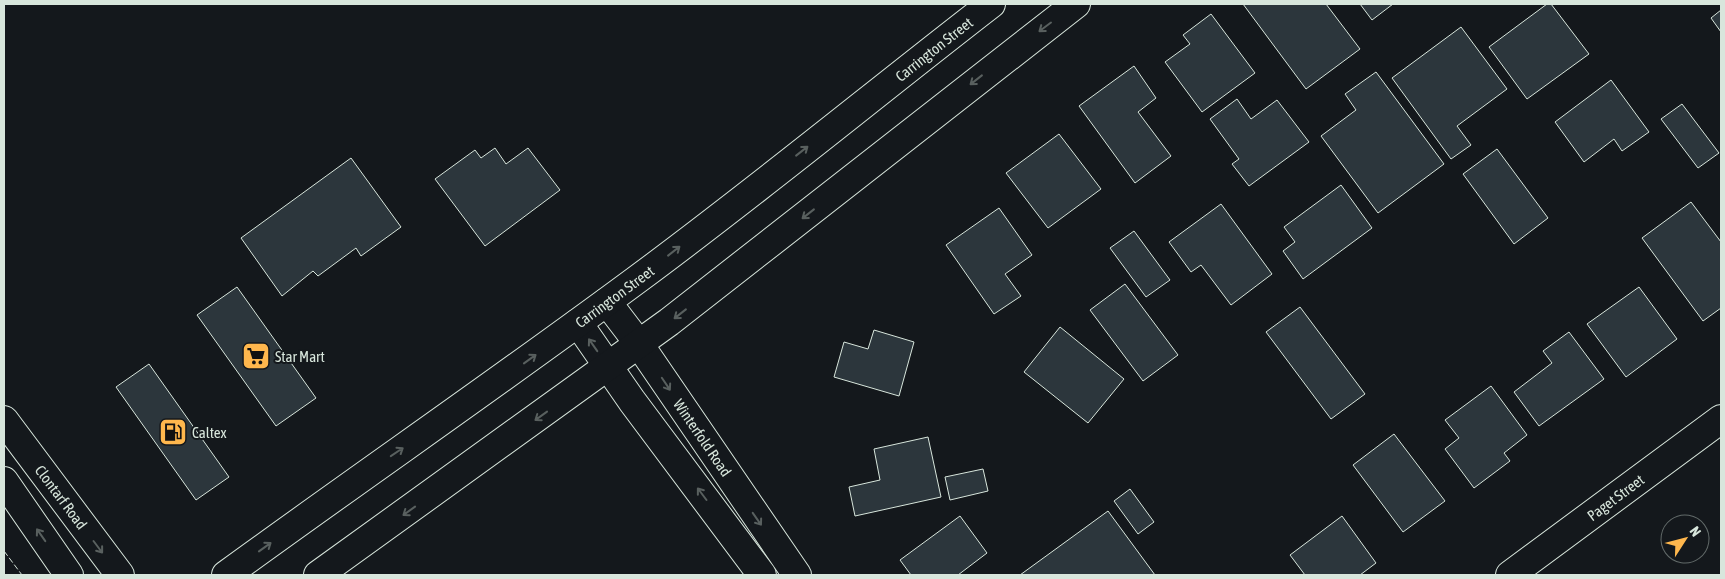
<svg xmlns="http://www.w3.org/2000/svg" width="1725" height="579" font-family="'Asap Condensed',sans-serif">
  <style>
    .building { fill: #2c363c; stroke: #d8e6dc }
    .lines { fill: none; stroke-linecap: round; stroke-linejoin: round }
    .minor-casing { stroke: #d8e6dc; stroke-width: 30 }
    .tertiary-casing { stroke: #d8e6dc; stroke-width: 30 }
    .secondary-casing { stroke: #d8e6dc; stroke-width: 30 }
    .minor { stroke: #14181c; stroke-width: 28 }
    .tertiary { stroke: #14181c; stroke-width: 28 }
    .secondary { stroke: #14181c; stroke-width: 28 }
    .fence { stroke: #d8e6dc; stroke-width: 1; stroke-dasharray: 6 2.5; stroke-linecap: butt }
    .oneway { stroke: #59605f }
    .labels { text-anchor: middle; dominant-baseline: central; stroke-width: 4; stroke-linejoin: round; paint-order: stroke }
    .street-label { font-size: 15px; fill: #d8e6dc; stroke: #14181c }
    .poi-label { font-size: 15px; fill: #d8e6dc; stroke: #14181c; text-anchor: start }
  </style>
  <rect width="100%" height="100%" fill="#14181c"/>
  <g class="building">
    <polygon points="1243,4 1326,4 1360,49 1306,89"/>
    <polygon points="1360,4 1393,4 1372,20"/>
    <polygon points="1547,4 1551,4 1589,54 1527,99 1489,47"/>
    <polygon points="1721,10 1721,32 1711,18"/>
    <polygon points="1211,14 1255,73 1202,112 1165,62 1190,44 1183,35"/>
    <polygon points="1461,27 1507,89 1457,126 1471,145 1451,159 1392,78"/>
    <polygon points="1134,66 1156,98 1138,112 1171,156 1135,183 1079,106"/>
    <polygon points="1376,72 1444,164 1378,213 1321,136 1356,110 1345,94"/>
    <polygon points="1611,80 1649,132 1622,151 1614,139 1584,162 1555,122"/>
    <polygon points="1237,99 1251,119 1277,100 1309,142 1249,186 1232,164 1239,159 1210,119"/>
    <polygon points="1682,104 1719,153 1698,168 1661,119"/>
    <polygon points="1059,134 1101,189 1048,228 1006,173"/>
    <polygon points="495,148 506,164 528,148 560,190 485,246 435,179 475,150 481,158"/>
    <polygon points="1497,149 1548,218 1514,244 1463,174"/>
    <polygon points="351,158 401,227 361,256 356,248 318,276 313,271 282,296 241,238"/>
    <polygon points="1341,185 1372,228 1303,279 1283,251 1295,242 1284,227"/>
    <polygon points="1691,202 1721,242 1721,308 1703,321 1642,238"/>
    <polygon points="1221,204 1272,274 1231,305 1201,265 1191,272 1169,242"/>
    <polygon points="999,208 1032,255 1005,274 1021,296 994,314 946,245"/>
    <polygon points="1134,231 1170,280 1146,297 1110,248"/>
    <polygon points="1125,284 1178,355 1143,381 1090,310"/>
    <polygon points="237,287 316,398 276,426 197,315"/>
    <polygon points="1639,287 1677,339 1626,377 1587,324"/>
    <polygon points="1300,307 1365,394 1331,419 1266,332"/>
    <polygon points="1060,327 1124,379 1088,423 1024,372"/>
    <polygon points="874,330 914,342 899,396 834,377 844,342 868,349"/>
    <polygon points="1569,332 1604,379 1539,426 1514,392 1552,363 1543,351"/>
    <polygon points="149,364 229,477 196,500 116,387"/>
    <polygon points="1491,386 1527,435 1504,453 1510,461 1474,488 1445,449 1459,438 1445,420"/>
    <polygon points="1394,434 1445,501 1403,532 1353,465"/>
    <polygon points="928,437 941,497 855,516 849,487 880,480 874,449"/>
    <polygon points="983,469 988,491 950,500 945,477"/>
    <polygon points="1130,489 1154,522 1138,534 1114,501"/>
    <polygon points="1108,511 1155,575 1020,575"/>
    <polygon points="960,516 987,553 958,575 911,575 900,560"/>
    <polygon points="1342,516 1376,563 1360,575 1305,575 1290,555"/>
  </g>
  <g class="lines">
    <g class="minor-casing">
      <g id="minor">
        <path id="s1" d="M1510 575 1721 419"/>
      </g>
    </g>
    <g class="tertiary-casing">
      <g id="tertiary">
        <path id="s2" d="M4 420 120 575"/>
        <polyline points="4,481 69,575"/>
      </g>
    </g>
    <g class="secondary-casing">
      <g id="secondary">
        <path id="s3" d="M607 302 639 344 797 575"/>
        <polyline points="578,323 632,401 762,575"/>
        <path id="s4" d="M226 575C362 476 500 381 635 281 756 192 872 96 991 4"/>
        <polyline points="318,575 669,322 1076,4"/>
      </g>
    </g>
    <use href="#minor" class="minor"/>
    <use href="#tertiary" class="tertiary"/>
    <use href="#secondary" class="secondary"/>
    <polyline class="fence" points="4,551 22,575"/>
  </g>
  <defs><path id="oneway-shaft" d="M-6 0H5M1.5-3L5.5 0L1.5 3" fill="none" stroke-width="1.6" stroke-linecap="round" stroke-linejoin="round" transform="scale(1.25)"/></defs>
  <g class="oneway">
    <use href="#oneway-shaft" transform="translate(1045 27) rotate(143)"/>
    <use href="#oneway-shaft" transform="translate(976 80) rotate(142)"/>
    <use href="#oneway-shaft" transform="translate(802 151) rotate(-38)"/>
    <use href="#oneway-shaft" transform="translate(808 214) rotate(142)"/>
    <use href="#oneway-shaft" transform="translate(674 251) rotate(-38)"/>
    <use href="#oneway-shaft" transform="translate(680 314) rotate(142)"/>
    <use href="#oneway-shaft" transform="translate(593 345) rotate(-125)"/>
    <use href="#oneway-shaft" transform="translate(530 359) rotate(-36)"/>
    <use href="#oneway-shaft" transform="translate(666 384) rotate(56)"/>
    <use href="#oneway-shaft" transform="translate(541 416) rotate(144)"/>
    <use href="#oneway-shaft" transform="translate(397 452) rotate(-34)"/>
    <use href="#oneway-shaft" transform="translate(702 494) rotate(-127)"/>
    <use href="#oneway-shaft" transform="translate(409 511) rotate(144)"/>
    <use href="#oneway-shaft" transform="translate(757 519) rotate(55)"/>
    <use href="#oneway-shaft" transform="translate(41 535) rotate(-125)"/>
    <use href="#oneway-shaft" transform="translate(98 547) rotate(53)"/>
    <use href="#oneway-shaft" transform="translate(265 547) rotate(-36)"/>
  </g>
  <defs>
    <g id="supermarket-square" transform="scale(1.4375)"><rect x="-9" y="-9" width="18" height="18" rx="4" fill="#ffb74d" stroke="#14181c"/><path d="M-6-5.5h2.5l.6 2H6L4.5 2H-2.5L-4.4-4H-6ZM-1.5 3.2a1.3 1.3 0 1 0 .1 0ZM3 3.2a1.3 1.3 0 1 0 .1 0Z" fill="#111"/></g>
    <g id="fuel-square" transform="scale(1.4375)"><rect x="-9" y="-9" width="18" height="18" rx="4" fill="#ffb74d" stroke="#14181c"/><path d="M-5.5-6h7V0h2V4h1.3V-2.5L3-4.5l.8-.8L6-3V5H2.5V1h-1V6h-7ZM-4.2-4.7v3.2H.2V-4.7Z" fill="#111"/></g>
  </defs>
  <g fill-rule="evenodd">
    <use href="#supermarket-square" x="256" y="356"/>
    <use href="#fuel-square" x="173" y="432"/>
  </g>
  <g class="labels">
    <g class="street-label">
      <text stroke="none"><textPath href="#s4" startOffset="882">Carrington Street</textPath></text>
      <text stroke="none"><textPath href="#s4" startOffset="478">Carrington Street</textPath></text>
      <text stroke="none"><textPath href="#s3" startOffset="166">Winterfold Road</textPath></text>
      <text stroke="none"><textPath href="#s1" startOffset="131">Paget Street</textPath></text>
      <text stroke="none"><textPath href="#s2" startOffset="96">Clontarf Road</textPath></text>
    </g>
    <g class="poi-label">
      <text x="275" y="356">Star Mart</text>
      <text x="192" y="432">Caltex</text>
    </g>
  </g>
  <rect width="1725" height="579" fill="none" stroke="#d8e6dc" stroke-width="10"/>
  <g transform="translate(1685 539) rotate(54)"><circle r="24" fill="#14181c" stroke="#626a69"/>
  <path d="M0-4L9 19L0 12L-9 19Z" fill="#ffb74d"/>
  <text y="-8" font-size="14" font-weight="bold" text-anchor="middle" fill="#d8e6dc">N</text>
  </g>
</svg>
